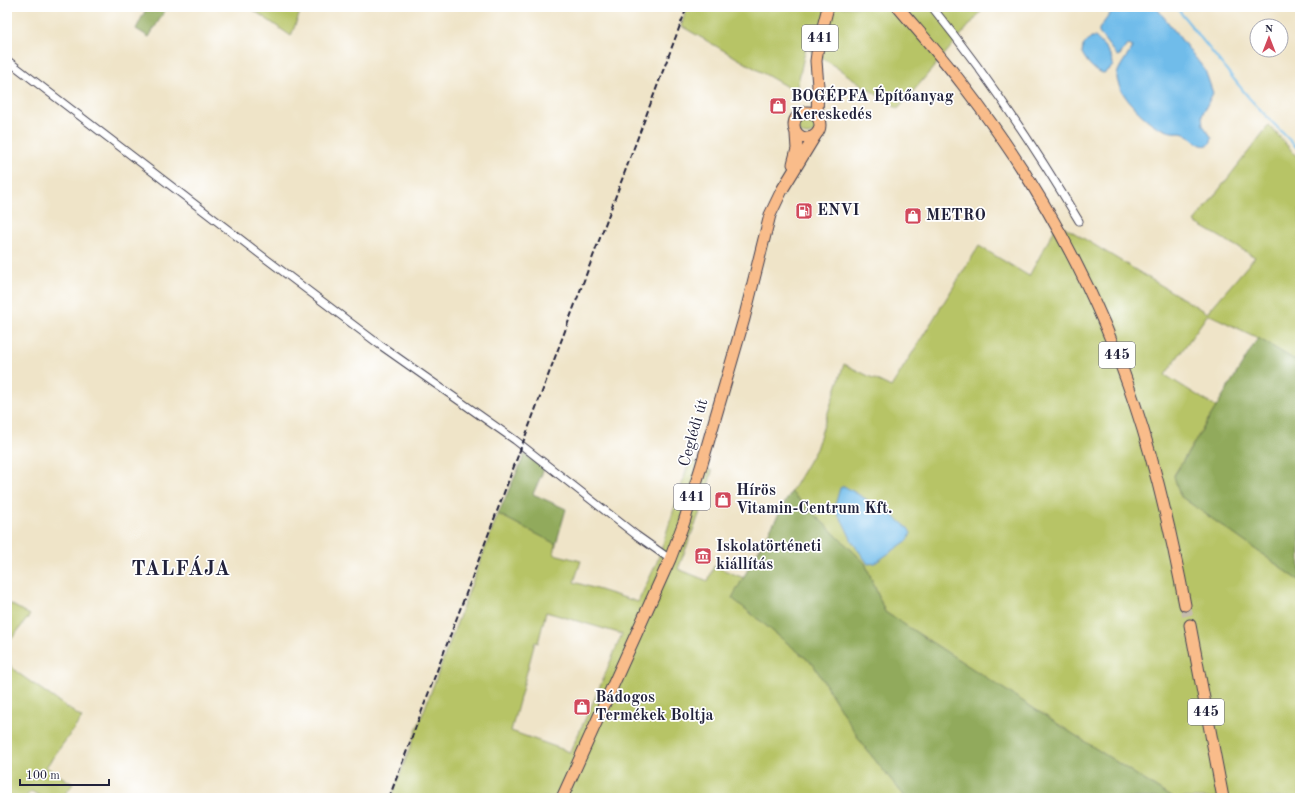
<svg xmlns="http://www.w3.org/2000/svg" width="1307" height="805" font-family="'Old Standard TT',serif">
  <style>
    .green { fill: #b7c466; stroke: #6c7350; fill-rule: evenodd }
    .forest { fill: #91aa5b; stroke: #5a664b }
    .water { fill: #70bcea; stroke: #496f92 }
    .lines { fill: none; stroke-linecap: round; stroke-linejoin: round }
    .stream { stroke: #70bcea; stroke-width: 2 }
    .primary-tunnel { stroke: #c6bdac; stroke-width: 11; stroke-dasharray: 11 5.5; stroke-linecap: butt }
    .minor-casing { stroke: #413f50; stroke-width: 9 }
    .primary-casing { stroke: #413f50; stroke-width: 13 }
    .minor { stroke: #fff; stroke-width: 7 }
    .primary { stroke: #f9bc8a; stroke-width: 11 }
    .rail { stroke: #22223b; stroke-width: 2; stroke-dasharray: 6 3; stroke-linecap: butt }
    .labels { text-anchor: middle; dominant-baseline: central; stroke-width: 3.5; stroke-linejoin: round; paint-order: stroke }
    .shield { fill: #fff; stroke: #646476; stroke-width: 1 }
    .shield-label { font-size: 15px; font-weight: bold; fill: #22223b }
    .poi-label { font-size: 16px; font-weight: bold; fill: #22223b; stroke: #fff; text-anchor: start }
    .street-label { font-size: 16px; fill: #22223b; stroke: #fff }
    .district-label { font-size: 20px; font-weight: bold; letter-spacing: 1px; fill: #22223b; stroke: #fff }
  </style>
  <rect width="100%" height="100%" fill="#fff"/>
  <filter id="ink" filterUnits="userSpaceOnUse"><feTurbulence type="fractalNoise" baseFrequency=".025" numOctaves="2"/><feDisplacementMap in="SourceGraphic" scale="8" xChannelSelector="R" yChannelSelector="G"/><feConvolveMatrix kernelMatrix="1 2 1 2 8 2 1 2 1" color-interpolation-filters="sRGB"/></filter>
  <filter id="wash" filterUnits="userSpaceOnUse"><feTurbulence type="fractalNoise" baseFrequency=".012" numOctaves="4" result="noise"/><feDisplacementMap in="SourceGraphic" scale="16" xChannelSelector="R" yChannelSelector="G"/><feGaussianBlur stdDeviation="0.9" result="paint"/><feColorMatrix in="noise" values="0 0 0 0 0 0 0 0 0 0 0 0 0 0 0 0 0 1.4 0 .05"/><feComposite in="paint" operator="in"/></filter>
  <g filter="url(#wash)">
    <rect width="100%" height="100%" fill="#efe4c8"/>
    <g class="green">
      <polygon points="249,7 302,7 291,36"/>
      <polygon points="687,7 985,7 898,109 806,47 796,92 681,26"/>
      <circle cx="807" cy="125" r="10"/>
      <polygon points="1269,125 1300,160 1300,363 1258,338 1208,314 1165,375 1216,407 1174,475 1180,496 1300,581 1300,798 1172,798 885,612 865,563 791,492 816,449 844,364 891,387 979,246 1029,276 1058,223 1207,313 1255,257 1194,222"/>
      <path d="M690 459 712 471 702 507 678 569 708 581 714 566 744 578 732 598 813 664 862 744 906 798H391L498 514 556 544 554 554 581 561 574 582 638 602 657 562ZM546 612 622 634 595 698 570 752 511 731 535 642 538 643Z"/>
      <polygon points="7,602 30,615 7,645"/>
      <polygon points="7,662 18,673 82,718 46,767 73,784 62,798 43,798 31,791 25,798 7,798"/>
    </g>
    <g class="forest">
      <polygon points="147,7 167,7 149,37 136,29"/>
      <polygon points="1258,338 1300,363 1300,581 1180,496 1174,476"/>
      <polygon points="525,454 544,469 533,494 566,509 556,544 498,514"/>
      <polygon points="791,492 865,563 885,612 1172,798 906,798 862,744 813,664 732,598"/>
    </g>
    <g class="water">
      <path d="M1115 7H1156L1205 70 1213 93 1202 115 1203 125 1212 138 1210 144C1199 150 1194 137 1184 133 1180 131 1176 133 1172 132 1168 132 1162 128 1158 127 1144 120 1116 92 1117 76 1117 69 1128 55 1132 49V46L1127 45 1120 55 1117 56 1099 33V29Z"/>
      <path d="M1091 37H1095C1102 43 1114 56 1113 66L1104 73C1095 73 1086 61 1082 53L1083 46Z"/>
      <polygon points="844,486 891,514 908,528 911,533 908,540 875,563 868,564 853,543 843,522 834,509 840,488"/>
    </g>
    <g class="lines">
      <polyline class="stream" points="1176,7 1249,98 1300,151"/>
    </g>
  </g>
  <g filter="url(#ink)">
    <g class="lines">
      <polyline class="primary-tunnel" points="1185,605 1190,625"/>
      <g class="minor-casing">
        <g id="minor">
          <path d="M932 7C986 74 1035 147 1079 221"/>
          <polyline points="7,60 261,255 380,345 515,440 636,535 670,559"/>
        </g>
      </g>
      <g class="primary-casing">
        <g id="primary">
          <path d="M898 7C920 33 943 58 963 85 1037 181 1097 289 1135 405 1157 470 1172 537 1185 605"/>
          <circle cx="807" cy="125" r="13"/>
          <polyline points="817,116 818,86 816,61 818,46 828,7"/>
          <polyline points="793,164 797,149 796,134"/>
          <polyline points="1190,625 1223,798"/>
          <polyline points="562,798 670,559 684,522 701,467 744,319 770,215 782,190 815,136"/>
        </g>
      </g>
      <use href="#minor" class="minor"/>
      <use href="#primary" class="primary"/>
      <polyline class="rail" points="389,798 687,7"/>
    </g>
  </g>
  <defs>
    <g id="shop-square" transform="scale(0.9)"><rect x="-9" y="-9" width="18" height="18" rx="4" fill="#d1495b" stroke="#fff"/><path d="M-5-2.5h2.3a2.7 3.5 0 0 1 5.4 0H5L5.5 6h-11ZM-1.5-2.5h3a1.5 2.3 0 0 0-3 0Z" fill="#fff"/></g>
    <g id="fuel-square" transform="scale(0.9)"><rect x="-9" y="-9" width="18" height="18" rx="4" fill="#d1495b" stroke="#fff"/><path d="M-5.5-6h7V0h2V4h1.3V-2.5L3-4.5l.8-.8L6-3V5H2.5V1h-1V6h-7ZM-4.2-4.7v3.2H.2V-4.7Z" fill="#fff"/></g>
    <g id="museum-square" transform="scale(0.9)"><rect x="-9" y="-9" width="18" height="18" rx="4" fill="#d1495b" stroke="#fff"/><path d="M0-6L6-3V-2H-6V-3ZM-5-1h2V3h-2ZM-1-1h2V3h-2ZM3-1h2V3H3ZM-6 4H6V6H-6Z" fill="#fff"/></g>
  </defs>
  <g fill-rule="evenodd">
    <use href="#shop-square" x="778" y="106"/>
    <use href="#fuel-square" x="804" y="211"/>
    <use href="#shop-square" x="913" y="216"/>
    <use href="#shop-square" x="723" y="500"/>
    <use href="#museum-square" x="703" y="556"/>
    <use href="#shop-square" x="582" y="707"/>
  </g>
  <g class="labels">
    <g class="shield">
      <rect x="802" y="25" width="36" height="26" rx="3"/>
      <rect x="1099" y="342" width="36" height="26" rx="3"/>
      <rect x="674" y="484" width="36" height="26" rx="3"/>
      <rect x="1188" y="699" width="36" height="26" rx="3"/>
    </g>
    <g class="shield-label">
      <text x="820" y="38">441</text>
      <text x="1117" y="355">445</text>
      <text x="692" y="497">441</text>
      <text x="1206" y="712">445</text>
    </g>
    <g class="poi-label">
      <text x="791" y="97">BOGÉPFA Építőanyag<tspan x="791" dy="18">Kereskedés</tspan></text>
      <text x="817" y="211">ENVI</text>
      <text x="926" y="216">METRO</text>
      <text x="736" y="491">Hírös<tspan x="736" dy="18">Vitamin-Centrum Kft.</tspan></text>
      <text x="716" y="547">Iskolatörténeti<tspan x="716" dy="18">kiállítás</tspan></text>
      <text x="595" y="698">Bádogos<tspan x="595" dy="18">Termékek Boltja</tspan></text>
    </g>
    <g class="street-label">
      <text transform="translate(694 433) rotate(-74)">Ceglédi út</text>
    </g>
    <g class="district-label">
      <text x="181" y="570">TALFÁJA</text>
    </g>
  </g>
  <rect width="1307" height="805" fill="none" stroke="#fff" stroke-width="24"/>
  <g transform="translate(1269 38)"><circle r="19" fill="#ffffff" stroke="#a7a7b1"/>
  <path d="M0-3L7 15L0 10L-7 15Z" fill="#d1495b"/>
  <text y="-6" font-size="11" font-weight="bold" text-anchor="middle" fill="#22223b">N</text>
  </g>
  <path d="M20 779v6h89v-6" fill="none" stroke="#22223b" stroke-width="2"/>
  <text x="26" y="779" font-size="12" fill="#22223b" stroke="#ffffff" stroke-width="3" paint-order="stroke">100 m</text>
</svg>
